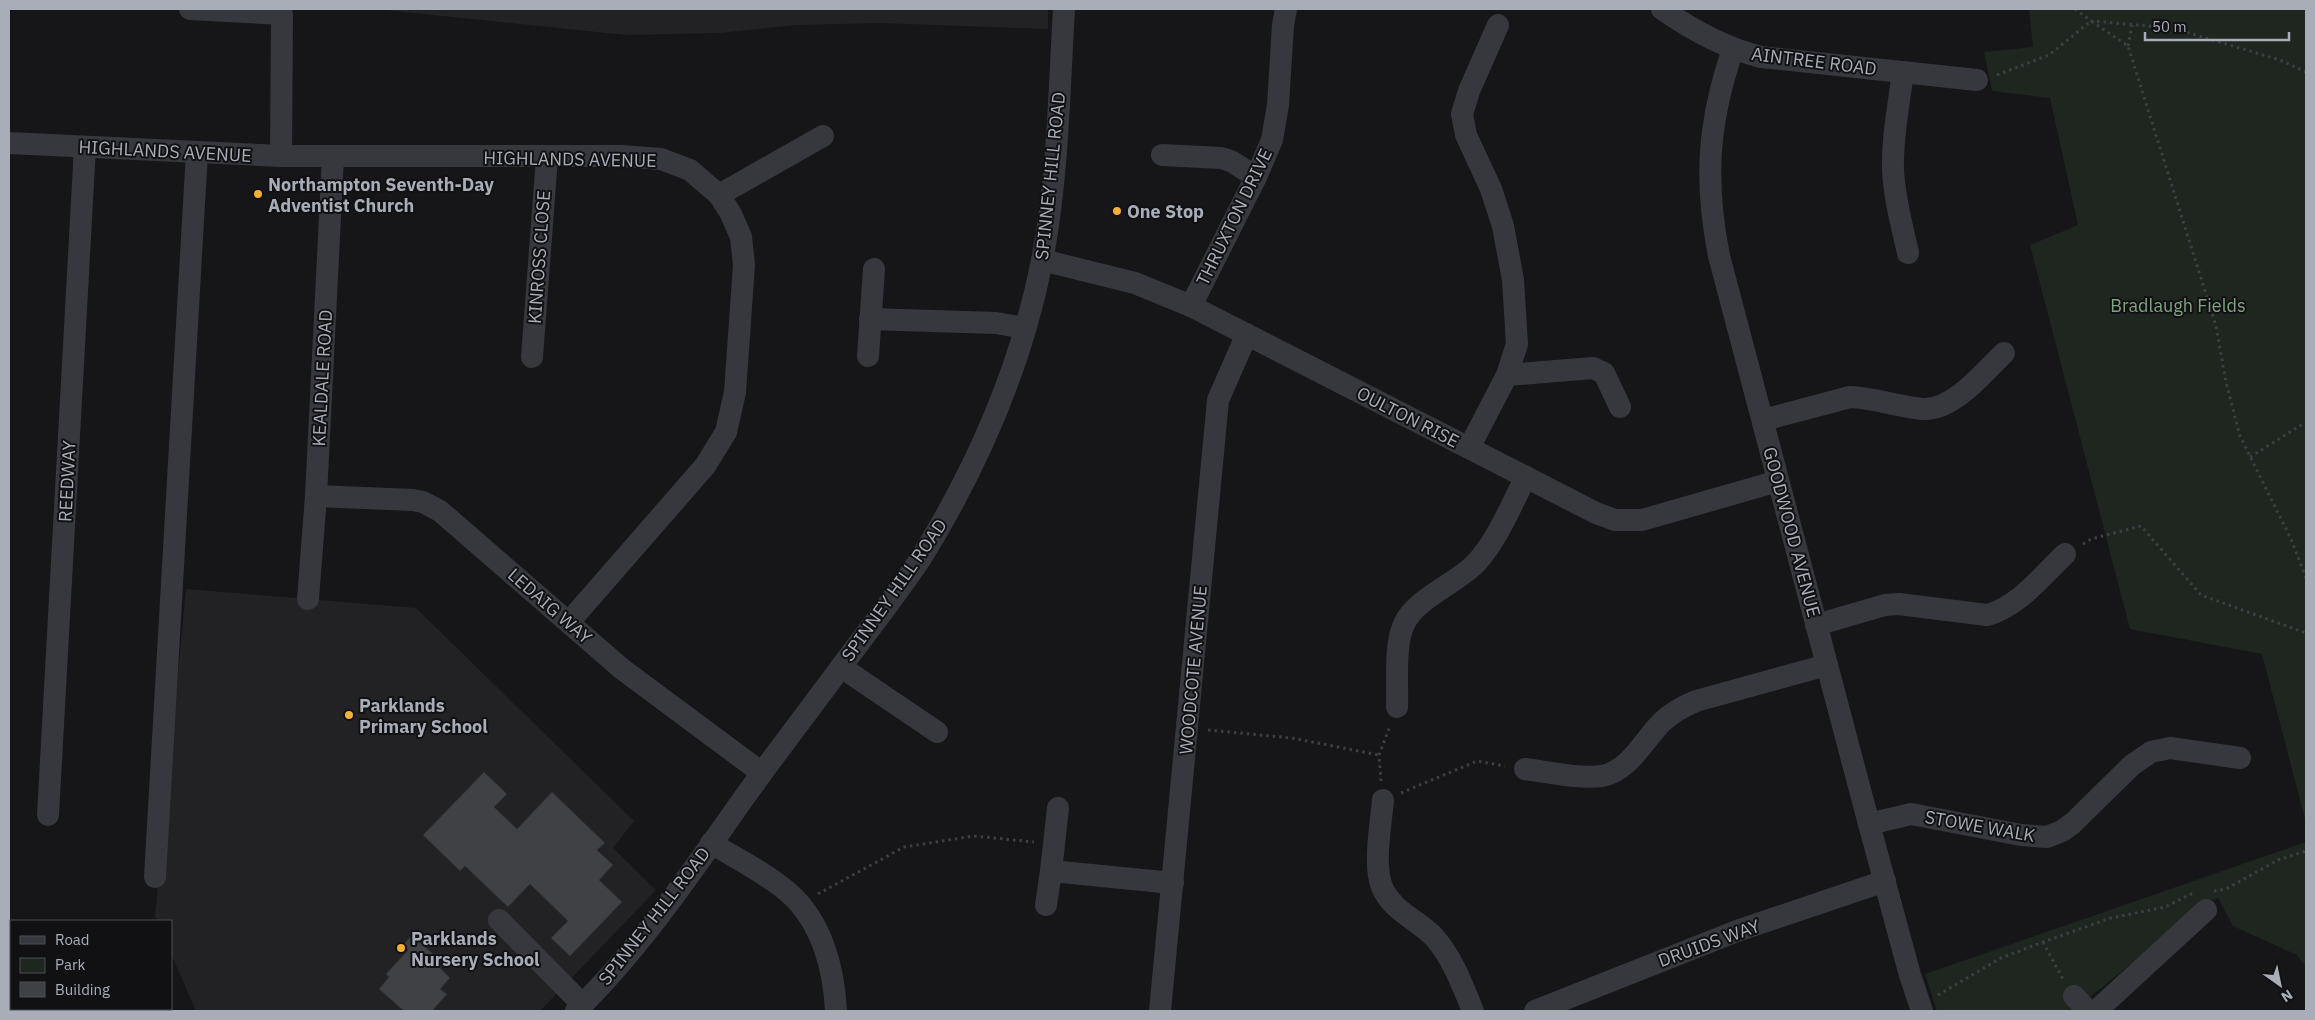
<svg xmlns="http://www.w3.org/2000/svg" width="2315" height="1020" font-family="'IBM Plex Sans',sans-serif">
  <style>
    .built { fill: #222225 }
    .green { fill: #1e261f }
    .building { fill: #404145; stroke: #303034 }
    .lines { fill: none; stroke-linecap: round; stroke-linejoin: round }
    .path { stroke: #3d3f44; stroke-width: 3; stroke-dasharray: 2.5 4; stroke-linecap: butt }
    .minor { stroke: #37383d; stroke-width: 22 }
    .poi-dot { fill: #f2b134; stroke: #111113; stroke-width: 2 }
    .labels { text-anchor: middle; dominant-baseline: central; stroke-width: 4; stroke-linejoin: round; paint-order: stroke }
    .street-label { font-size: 18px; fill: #a8adb8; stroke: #111113 }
    .poi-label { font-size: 18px; font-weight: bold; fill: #a8adb8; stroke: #111113; text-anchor: start }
    .park-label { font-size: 18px; fill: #7fa381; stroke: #111113 }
  </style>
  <rect width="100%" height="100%" fill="#161618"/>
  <g class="built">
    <polygon points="376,9 1048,9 1048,29 880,23 797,25 719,33 626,35"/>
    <polygon points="186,589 416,608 634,821 613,848 656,890 540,1011 196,1011 171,954 171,921 158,921 155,916"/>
  </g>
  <g class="green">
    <polygon points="2029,9 2306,9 2306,823 2262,654 2130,629 2030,245 2078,225 2050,98 1992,91 1984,52 2033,47"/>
    <polygon points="2306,842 2306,967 2297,955 2233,926 2218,898 2207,902 2073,1011 1937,1011 1925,974"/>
  </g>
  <g class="building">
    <polygon points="484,772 507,794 494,807 517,829 552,792 605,843 597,850 613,865 599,880 622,902 570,956 551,938 568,921 530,884 508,907 465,866 460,871 423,835"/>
    <polygon points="412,935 444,964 440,968 450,978 440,989 447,994 432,1011 404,1011 379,989 389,977 386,974 408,950 403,945"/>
  </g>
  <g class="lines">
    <g class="path">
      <polyline points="2075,9 2091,21 2172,28 2280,60 2306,72"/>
      <polyline points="2128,46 2132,25"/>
      <polyline points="1997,75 2049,55 2091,21 2128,46 2216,326 2226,382 2240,436 2291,539 2306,578"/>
      <polyline points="2250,457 2306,422"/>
      <polyline points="2083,544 2091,539 2141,526 2201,595 2306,633"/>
      <polyline points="1208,730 1292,738 1379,755"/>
      <polyline points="1381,781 1379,755 1390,726"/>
      <polyline points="1401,793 1477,761 1505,766"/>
      <polyline points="2214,891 2226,889 2278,860 2306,851"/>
      <polyline points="818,894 904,847 974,836 1034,842"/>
      <polyline points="2043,942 2064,981"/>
      <polyline points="1938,995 2001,958 2043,942 2111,918 2165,907 2195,892"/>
    </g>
    <g class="minor">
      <polyline points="190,9 282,14 281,156"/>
      <path d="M1662 9C1692 30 1725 48 1761 57L1977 80"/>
      <path d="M1733 49C1708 122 1704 180 1719 256L1869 824 1910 975 1922 1011"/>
      <path d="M1903 72C1899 104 1892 137 1893 169 1894 197 1902 226 1908 253"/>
      <polyline points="9,143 281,156 621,156 661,159 690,170 719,195 731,214 741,237 744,265 735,392 726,432 705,466 569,622"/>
      <polyline points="1162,155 1221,158 1231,161 1256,177"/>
      <polyline points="719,195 823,136"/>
      <polyline points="1042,260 1135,283 1191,306 1596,513 1615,520 1642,520 1778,481"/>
      <polyline points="1191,306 1256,177 1272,140 1278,105 1283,25 1286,9"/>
      <polyline points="870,319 996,323 1025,328"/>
      <polyline points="868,356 874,269"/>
      <polyline points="532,357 547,157"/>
      <polyline points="1507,375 1593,368 1604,373 1620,407"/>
      <path d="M1763 420 1850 397C1875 398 1899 407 1923 409 1953 411 1984 372 2004 353"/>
      <polyline points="1469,448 1507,375 1517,344 1513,280 1503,226 1491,189 1466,135 1462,114 1469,91 1498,25"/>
      <polyline points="316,496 413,500 423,502 440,511 622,669 762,773"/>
      <polyline points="308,599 316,496 333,157"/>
      <path d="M1816 625 1885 605 1899 604 1987 615C2018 607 2041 577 2065 554"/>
      <polyline points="841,667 937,732"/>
      <path d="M1397 707C1398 683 1394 645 1404 624 1416 598 1456 584 1476 563 1498 539 1511 505 1526 477"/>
      <path d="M1525 769C1548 772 1579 779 1602 776 1630 771 1644 739 1663 721 1673 712 1684 706 1696 701L1827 665"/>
      <path d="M1383 800C1381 824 1373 865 1382 887 1392 911 1418 920 1434 937 1452 957 1463 986 1473 1011"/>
      <polyline points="48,815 85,147"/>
      <polyline points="1869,824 1911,814 2021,835 2047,837 2062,831 2073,823 2132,765 2151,752 2170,748 2240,758"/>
      <path d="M711 843C737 859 766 873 789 893 822 922 834 969 836 1011"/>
      <polyline points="1051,871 1058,808"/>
      <polyline points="155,877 197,152"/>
      <polyline points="1046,905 1051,871 1173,883"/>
      <polyline points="499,920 583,1005"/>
      <polyline points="2074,996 2088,1011"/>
      <path d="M576 1011C650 939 706 849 767 766 795 729 822 692 850 655 874 623 899 591 921 558 978 466 1021 367 1042 261 1058 178 1059 93 1064 9"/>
      <polyline points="1160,1011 1218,400 1247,334"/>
      <polyline points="1535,1011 1737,931 1885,881"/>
      <polyline points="2096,1011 2206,910"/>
    </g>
  </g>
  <g class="poi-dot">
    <circle cx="258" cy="194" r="5"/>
    <circle cx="1117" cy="211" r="5"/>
    <circle cx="349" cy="715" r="5"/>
    <circle cx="401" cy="948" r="5"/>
  </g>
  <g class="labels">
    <g class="street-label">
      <text transform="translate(1814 61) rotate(7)">AINTREE ROAD</text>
      <text transform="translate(165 151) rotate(3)">HIGHLANDS AVENUE</text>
      <text transform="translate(570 159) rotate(1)">HIGHLANDS AVENUE</text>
      <text transform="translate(1050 176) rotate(-84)">SPINNEY HILL ROAD</text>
      <text transform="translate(1234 217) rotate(-64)">THRUXTON DRIVE</text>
      <text transform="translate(539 257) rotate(-86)">KINROSS CLOSE</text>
      <text transform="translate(322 378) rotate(-87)">KEALDALE ROAD</text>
      <text transform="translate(1408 417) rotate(27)">OULTON RISE</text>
      <text transform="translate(67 481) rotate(-87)">REEDWAY</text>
      <text transform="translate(1792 532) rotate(75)">GOODWOOD AVENUE</text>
      <text transform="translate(894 590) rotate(-55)">SPINNEY HILL ROAD</text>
      <text transform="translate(550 606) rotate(41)">LEDAIG WAY</text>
      <text transform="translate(1193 670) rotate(-85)">WOODCOTE AVENUE</text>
      <text transform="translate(1980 826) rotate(10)">STOWE WALK</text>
      <text transform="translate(654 916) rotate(-52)">SPINNEY HILL ROAD</text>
      <text transform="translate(1709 943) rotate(-20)">DRUIDS WAY</text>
    </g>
    <g class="poi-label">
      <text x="268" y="184">Northampton Seventh-Day<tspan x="268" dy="21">Adventist Church</tspan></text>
      <text x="1127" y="211">One Stop</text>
      <text x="359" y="705">Parklands<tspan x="359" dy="21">Primary School</tspan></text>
      <text x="411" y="938">Parklands<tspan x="411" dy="21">Nursery School</tspan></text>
    </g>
    <g class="park-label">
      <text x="2178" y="305">Bradlaugh Fields</text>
    </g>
  </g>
  <rect width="2315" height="1020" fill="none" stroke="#a8adb8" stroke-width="20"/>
  <rect x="10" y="920" width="162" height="90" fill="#111113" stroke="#4d4f55"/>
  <rect x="20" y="936" width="25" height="8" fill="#37383d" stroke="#4d4f55"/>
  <text x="55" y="945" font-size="15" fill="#a8adb8">Road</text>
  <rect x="20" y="958" width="25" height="15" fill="#1e261f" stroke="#4d4f55"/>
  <text x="55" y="970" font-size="15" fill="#a8adb8">Park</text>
  <rect x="20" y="982" width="25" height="15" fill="#404145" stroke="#4d4f55"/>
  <text x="55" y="995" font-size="15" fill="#a8adb8">Building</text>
  <g transform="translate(2280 985) rotate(147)" stroke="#111113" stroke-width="4" paint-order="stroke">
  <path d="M0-4L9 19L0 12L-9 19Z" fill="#a8adb8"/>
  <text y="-8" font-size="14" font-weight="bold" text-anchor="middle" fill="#a8adb8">N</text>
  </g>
  <path d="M2145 32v8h144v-8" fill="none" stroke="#a8adb8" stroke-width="2.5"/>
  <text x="2152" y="32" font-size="15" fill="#a8adb8" stroke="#111113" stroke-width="4" paint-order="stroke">50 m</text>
</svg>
